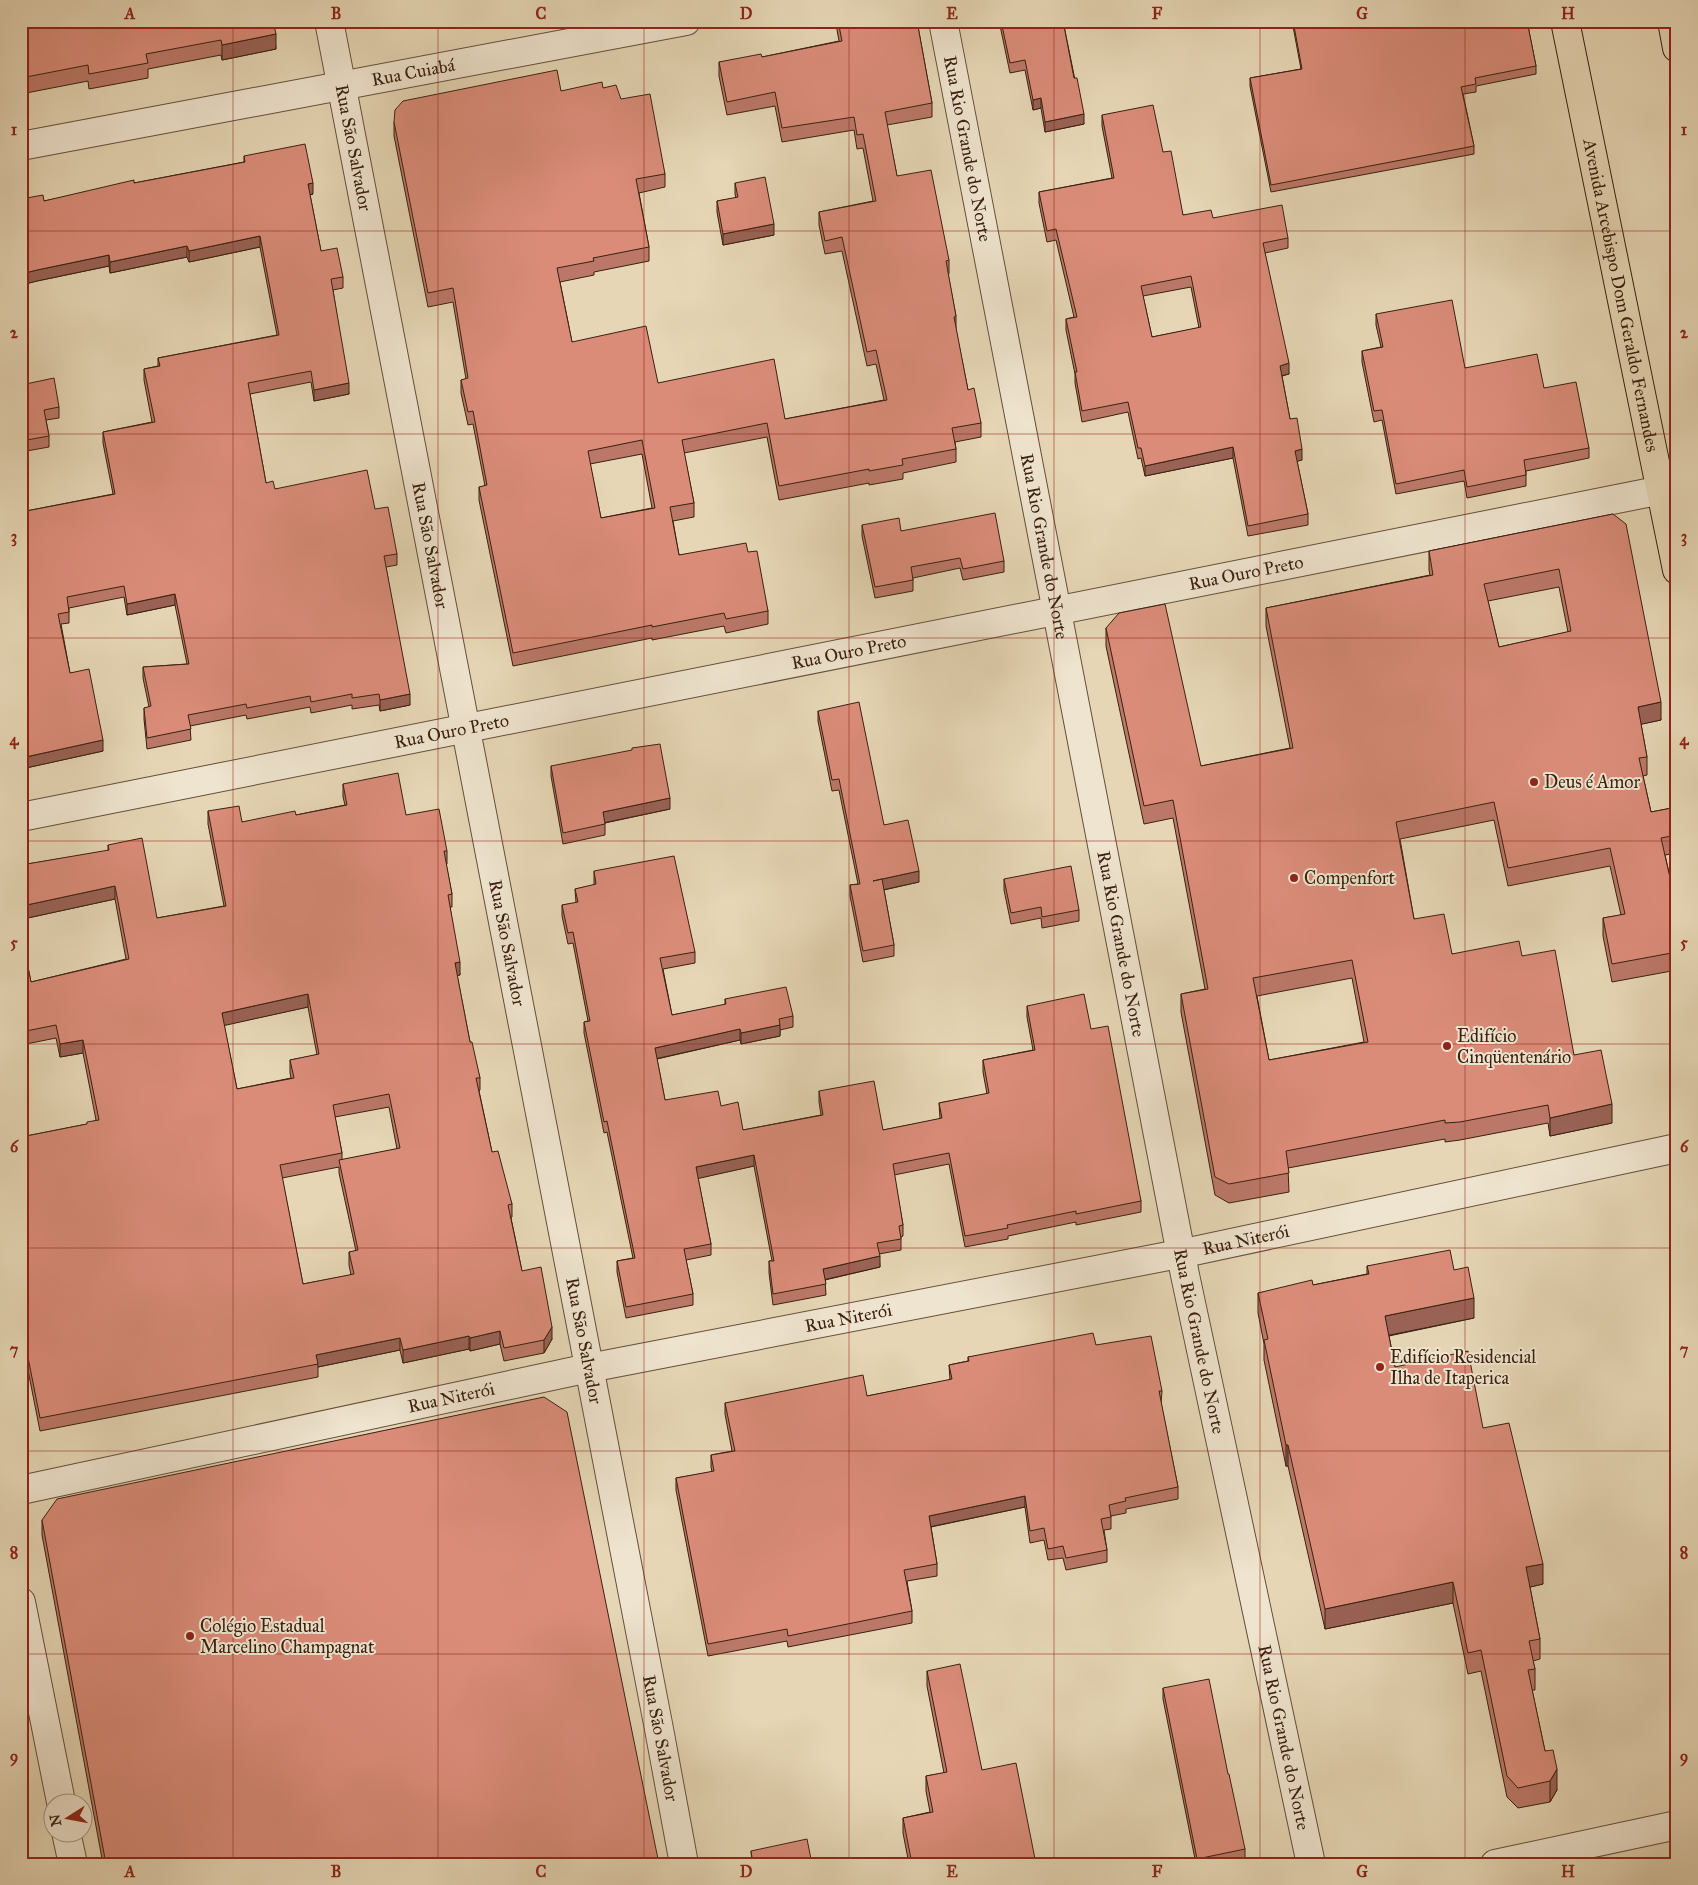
<svg xmlns="http://www.w3.org/2000/svg" width="1698" height="1885" font-family="'IM FELL Great Primer',serif">
  <style>
    .lines { fill: none; stroke-linecap: round; stroke-linejoin: round }
    .minor-casing { stroke: #654e39; stroke-width: 30 }
    .major-casing { stroke: #3a2010; stroke-width: 30 }
    .minor { stroke: #efe4cf; stroke-width: 28 }
    .major { stroke: #e6d6b5; stroke-width: 28 }
    .wall { fill: #bb7868; stroke: #3a2010; fill-rule: evenodd }
    .shaded-wall { fill: #996255; stroke: #3a2010 }
    .building { fill: #da8c79; stroke: #3a2010; fill-rule: evenodd }
    .grid { fill: none; stroke: #8f2418; stroke-width: 1; stroke-opacity: 0.55 }
    .poi-dot { fill: #8f2418; stroke: #efe4cf; stroke-width: 2 }
    .labels { text-anchor: middle; dominant-baseline: central; stroke-width: 4; stroke-linejoin: round; paint-order: stroke }
    .street-label { font-size: 18px; fill: #3a2010; stroke: #efe4cf }
    .poi-label { font-size: 18px; fill: #3a2010; stroke: #efe4cf; text-anchor: start }
    .neatline { fill: none; stroke: #8f2418; stroke-width: 2 }
    .grid-label { font-size: 16px; text-anchor: middle; font-weight: bold; fill: #8f2418 }
  </style>
  <rect width="100%" height="100%" fill="#e6d6b5"/>
  <filter id="stains"><feTurbulence type="fractalNoise" baseFrequency=".004" numOctaves="4"/><feColorMatrix values="0 0 0 0 .2 0 0 0 0 .09 0 0 0 0 .02 0 0 0 .5 -.17"/></filter>
  <radialGradient id="worn" r=".72"><stop offset=".6" stop-color="#630" stop-opacity="0"/><stop offset="1" stop-color="#630" stop-opacity=".3"/></radialGradient>
  <g class="lines">
    <g class="minor-casing">
      <g id="minor">
        <path id="s1" d="M329 21 659 1729 684 1864"/>
        <path id="s2" d="M943 21 1185 1275 1311 1864"/>
        <path id="s3" d="M21 146 686 21"/>
        <path id="s4" d="M21 817 1677 487"/>
        <path id="s5" d="M21 1490 589 1368 1189 1252 1677 1148"/>
        <polyline points="21,1602 61,1802"/>
        <polyline points="66,1832 73,1864"/>
        <polyline points="1495,1864 1677,1825"/>
      </g>
    </g>
    <g class="major-casing">
      <g id="major">
        <path id="s6" d="M1565 21 1677 570"/>
        <polyline points="1672,21 1677,48"/>
      </g>
    </g>
    <use href="#minor" class="minor"/>
    <use href="#major" class="major"/>
  </g>
  <g class="wall">
    <polygon points="21,21 273,21 276,49 222,60 221,55 148,69 148,78 89,89 88,81 21,94"/>
    <path d="M837 21H917L932 103V117L887 125 897 176 949 260V274H948L956 316V330L968 390 981 423V437L955 442 956 449V462L903 473V479L869 485V483L779 500 767 437 684 453 694 503V517L673 521 679 555 748 552 768 611V624L726 633 724 626 652 640V638L513 666 479 500V487L485 486 473 424 468 425 461 393V380L466 379 453 302 428 307 394 136V122L561 91 603 88 621 99 665 174V187L639 193 649 247V261L594 272V275L560 282 572 342 658 383 785 419 884 400 876 364 867 366 842 251 825 254 819 225V212L873 201 863 148 857 149 854 130 782 142 775 106 727 115 719 76V62L762 57 839 41 837 30ZM642 454 652 508 601 518 590 464Z"/>
    <polygon points="999,21 1063,21 1084,124 1045,132 1041,108 1033,110 1025,70 1010,73"/>
    <polygon points="1292,21 1527,21 1536,66 1536,74 1476,86 1476,92 1463,94 1474,146 1474,154 1271,192 1250,86 1250,78 1301,69"/>
    <path d="M1102 115 1163 152 1183 215 1213 218 1288 238V248L1265 253 1289 374 1282 376 1290 419 1302 460 1297 461 1308 514V525L1248 536 1233 458 1145 476 1141 458 1138 459 1128 412 1082 422 1075 383V374L1066 330V319L1074 317 1056 240 1047 242 1039 203V192L1112 178 1102 126ZM1191 287 1199 328 1152 337 1143 296Z"/>
    <polygon points="244,156 313,194 310,195 321,251 343,277 343,288 333,290 349,394 314,401 311,382 250,394 266,483 275,489 375,509 397,554 397,565 386,567 410,705 380,711 379,705 352,709 352,705 311,713 310,707 247,719 246,715 190,726 191,740 147,749 144,719 144,708 149,707 143,678 143,667 187,664 175,605 127,615 124,597 69,608 69,623 61,624 70,673 103,751 21,769 21,512 113,494 103,443 103,432 152,422 144,380 144,369 158,366 158,358 277,335 260,247 189,262 187,257 110,273 109,266 37,281 21,285 21,199 44,201 134,183 244,162"/>
    <polygon points="735,183 774,235 723,245 717,212 717,201 736,198 735,194"/>
    <polygon points="1376,314 1465,368 1544,388 1589,448 1589,458 1526,471 1526,486 1467,498 1464,481 1396,494 1382,420 1374,422 1362,362 1362,351 1381,347 1376,325"/>
    <polygon points="21,385 59,407 59,418 46,420 49,436 49,447 21,452"/>
    <path d="M1613 514 1661 720 1641 724 1647 757V775L1643 776 1651 812 1677 807V853L1665 855 1676 904H1677V970L1612 982 1603 936V918L1621 915 1610 866 1508 886 1494 820 1400 839 1414 919 1452 954 1522 956 1574 1055 1612 1123 1550 1136 1548 1123 1460 1140 1445 1142V1139L1288 1168 1289 1192 1229 1203 1215 1195 1181 1012V994L1205 989 1173 818 1144 824 1106 646V628L1201 766 1290 748 1266 626V608L1430 575 1429 570V551ZM1559 587 1568 632 1499 647 1488 601ZM1352 978 1364 1042 1269 1060 1257 996Z"/>
    <polygon points="862,525 901,531 1004,561 1004,572 963,580 960,568 913,578 913,591 875,598 862,536"/>
    <polygon points="818,711 884,825 919,882 884,890 894,945 894,956 863,962 850,896 850,885 858,884 839,790 832,791 818,721"/>
    <polygon points="551,766 670,809 605,823 605,835 563,844 551,776"/>
    <path d="M343 784 406 815 447 851V864H446L452 894V907H450L460 975H457L470 1042 480 1078V1090L479 1091 492 1152 512 1204V1217L511 1218 522 1271 552 1339 544 1353 504 1361 500 1344 470 1351 469 1349 403 1363 400 1350 318 1367V1377L40 1431 21 1335V1137L87 1124 96 1120 83 1053 60 1057 56 1038 21 1045V933L31 982 126 959 115 899 23 919V925L21 926V865L108 851V845L157 918 224 906 208 824V811L242 822 296 815 345 805 343 797ZM308 1007 317 1055 290 1060V1073L291 1078 237 1089 224 1025ZM389 1107 397 1149 342 1160V1153L335 1117ZM339 1167V1173L356 1251 349 1252V1265L351 1275 303 1284 282 1178Z"/>
    <polygon points="594,871 695,952 695,963 663,969 672,1015 725,1005 725,999 793,1016 793,1027 780,1030 780,1036 741,1044 740,1040 657,1059 665,1100 721,1106 743,1130 821,1115 819,1102 819,1091 883,1130 940,1119 939,1103 987,1094 983,1072 983,1060 1033,1050 1027,1017 1027,1006 1091,1029 1141,1201 1141,1212 1076,1225 1076,1222 1008,1236 1008,1239 965,1247 949,1164 894,1175 903,1225 903,1236 901,1237 901,1250 879,1254 880,1267 825,1280 826,1295 773,1305 769,1273 769,1261 772,1261 754,1166 698,1178 711,1244 711,1255 686,1260 693,1294 693,1305 626,1318 617,1272 617,1261 633,1258 607,1132 604,1133 584,1033 584,1022 588,1021 573,943 568,944 562,916 562,905 576,903 575,889 594,885"/>
    <polygon points="1004,879 1079,910 1079,921 1042,928 1041,918 1011,924 1004,890"/>
    <polygon points="1367,1266 1454,1270 1474,1318 1389,1336 1395,1367 1483,1428 1543,1584 1530,1587 1540,1639 1540,1659 1533,1661 1535,1669 1535,1690 1532,1690 1545,1751 1557,1790 1550,1802 1518,1808 1507,1797 1481,1671 1468,1674 1453,1603 1325,1629 1288,1466 1286,1466 1264,1360 1264,1344 1258,1313 1258,1293 1313,1285 1367,1274"/>
    <polygon points="1096,1345 1162,1391 1161,1403 1178,1487 1178,1499 1126,1509 1126,1513 1111,1516 1111,1529 1104,1530 1107,1550 1107,1562 1066,1570 1063,1558 1048,1560 1044,1540 1030,1543 1025,1507 931,1527 937,1564 937,1576 907,1581 912,1611 912,1623 788,1647 787,1641 708,1656 676,1490 676,1478 712,1472 711,1467 711,1455 732,1451 725,1414 725,1403 867,1396 950,1380 949,1365 968,1361 968,1357"/>
    <polygon points="42,1520 659,1864 103,1864 42,1535"/>
    <polygon points="927,1671 982,1770 1036,1864 909,1864 903,1833 903,1818 930,1812 926,1791 926,1776 944,1773 927,1686"/>
    <polygon points="1163,1688 1245,1849 1245,1860 1226,1864 1196,1864 1163,1699"/>
    <polygon points="751,1851 812,1864 752,1864"/>
  </g>
  <g class="shaded-wall">
    <polygon points="276,34 276,49 222,60 222,45"/>
    <polygon points="1041,98 1041,108 1033,110 1033,100"/>
    <polygon points="1084,114 1084,124 1045,132 1045,122"/>
    <polygon points="313,183 313,194 308,195 308,184"/>
    <polygon points="774,224 774,235 723,245 723,234"/>
    <polygon points="260,236 260,247 189,262 189,251"/>
    <polygon points="187,246 187,257 110,273 110,262"/>
    <polygon points="109,255 109,266 37,281 21,285 21,274 37,270"/>
    <polygon points="1289,363 1289,374 1280,376 1280,366"/>
    <polygon points="349,383 349,394 314,401 314,390"/>
    <polygon points="1233,447 1233,458 1145,476 1145,466"/>
    <polygon points="1302,449 1302,460 1295,462 1295,451"/>
    <polygon points="175,594 175,605 127,615 127,604"/>
    <polygon points="410,694 410,705 380,711 380,700"/>
    <polygon points="1661,702 1661,720 1638,725 1638,707"/>
    <polygon points="103,740 103,751 26,768 26,757"/>
    <polygon points="670,798 670,809 603,823 603,812"/>
    <polygon points="919,871 919,882 873,892 873,881"/>
    <polygon points="115,886 115,899 23,919 22,906"/>
    <polygon points="460,962 460,975 455,976 455,963"/>
    <polygon points="308,994 308,1007 222,1026 222,1013"/>
    <polygon points="780,1025 780,1036 741,1044 741,1033"/>
    <polygon points="740,1029 740,1040 655,1059 655,1048"/>
    <polygon points="83,1040 83,1053 60,1057 60,1044"/>
    <polygon points="1612,1104 1612,1123 1550,1136 1550,1118"/>
    <polygon points="754,1155 754,1166 696,1179 696,1167"/>
    <polygon points="880,1256 880,1267 823,1280 823,1269"/>
    <polygon points="1474,1298 1474,1318 1385,1336 1385,1316"/>
    <polygon points="552,1327 552,1339 544,1353 544,1340"/>
    <polygon points="500,1331 500,1344 470,1351 470,1338"/>
    <polygon points="469,1336 469,1349 403,1363 403,1350"/>
    <polygon points="400,1338 400,1350 318,1367 316,1355"/>
    <rect x="1286" y="1445" width="2" height="21"/>
    <polygon points="1025,1496 1025,1507 929,1527 929,1516"/>
    <polygon points="1543,1564 1543,1584 1526,1588 1526,1567"/>
    <polygon points="1453,1582 1453,1603 1325,1629 1325,1609"/>
    <polygon points="1557,1769 1557,1790 1550,1802 1550,1781"/>
  </g>
  <g class="building">
    <polygon points="21,21 273,21 276,34 222,45 221,40 146,54 148,63 89,74 88,65 21,78"/>
    <path d="M838 21H917L932 103 885 112 897 176 931 170 949 260 946 261 956 316 954 317 968 390 974 388 981 423 952 428 956 449 902 459 903 465 869 471V469L779 486 767 423 682 440 694 503 670 507 679 555 746 543 748 552 757 551 768 611 726 619 724 613 652 627V625L513 653 479 487 487 485 473 411 468 412 461 380 468 378 453 288 428 293 394 122 395 110 403 101 557 70 561 91 602 82 603 88 616 85 621 99 650 94 665 174 636 179 649 247 593 258 594 261 557 268 572 342 646 326 658 383 774 359 785 419 887 400 876 350 867 352 842 237 825 241 819 212 876 201 863 134 857 135 854 117 782 128 775 92 727 102 719 62 761 54 762 57 842 41ZM642 440 655 508 601 518 588 451Z"/>
    <polygon points="1001,21 1063,21 1074,78 1077,78 1084,114 1045,122 1041,98 1033,100 1025,60 1010,63"/>
    <polygon points="1293,21 1527,21 1536,66 1475,78 1476,84 1461,87 1474,146 1271,185 1250,78 1302,69"/>
    <path d="M1153 105 1163 152 1171 151 1183 215 1211 210 1213 218 1282 205 1288 238 1263 243 1289 363 1280 366 1290 419 1297 418 1302 449 1295 451 1308 514 1248 526 1233 447 1145 466 1141 448H1138L1128 402 1082 411 1075 372H1077L1066 319 1077 317 1056 229 1047 231 1039 192 1114 178 1102 115ZM1191 276 1201 327 1152 337 1141 286Z"/>
    <polygon points="305,144 313,183 308,184 321,251 337,248 343,277 331,279 349,383 314,390 311,371 248,383 266,483 273,481 275,489 367,470 375,509 388,507 397,554 384,556 410,694 380,700 379,694 352,698 352,694 311,702 310,696 247,708 246,704 188,715 191,729 147,738 144,708 151,706 143,667 189,664 175,594 127,604 124,586 67,597 69,612 58,614 70,673 89,669 103,740 21,758 21,512 115,494 103,432 155,422 144,369 160,366 158,358 279,335 260,236 189,251 187,246 110,262 109,255 37,270 21,274 21,199 43,195 44,201 134,180 134,183 245,162 244,156"/>
    <polygon points="765,177 774,224 723,234 717,201 738,197 735,183"/>
    <polygon points="1452,300 1465,368 1537,354 1544,388 1576,382 1589,448 1524,460 1526,475 1467,487 1464,470 1396,484 1382,410 1374,411 1362,351 1383,347 1376,314"/>
    <polygon points="54,378 59,407 44,410 49,436 21,441 21,385"/>
    <polygon points="995,513 1004,561 963,569 960,558 911,567 913,580 875,587 862,525 899,518 901,531"/>
    <path d="M1613 514 1626 524 1661 702 1638 707 1647 757 1639 758 1651 812 1677 807V835L1661 838 1676 904H1677V952L1612 964 1603 918 1625 914 1610 848 1508 868 1494 802 1396 822 1414 919 1444 914 1452 954 1519 941 1522 956 1555 950 1574 1055 1601 1050 1612 1104 1550 1118 1548 1105 1460 1122 1445 1123V1120L1286 1151 1289 1173 1229 1184 1215 1177 1181 994 1208 989 1173 800 1144 806 1106 628 1119 613 1165 604 1201 766 1293 748 1266 608 1433 575 1429 551ZM1559 569 1571 631 1499 647 1484 584ZM1352 960 1368 1042 1269 1060 1253 978Z"/>
    <polygon points="859,702 884,825 908,820 919,871 873,881 882,879 894,945 863,951 850,885 860,884 839,779 832,780 818,711"/>
    <polygon points="660,744 670,798 603,812 605,824 563,833 551,766 632,750 632,748"/>
    <path d="M398 773 406 815 439 809 447 851H444L452 894 448 895 460 962 455 963 470 1042H472L480 1078H476L492 1152 498 1151 512 1204 508 1205 522 1271 541 1267 552 1327 544 1340 504 1348 500 1331 470 1338 469 1336 403 1350 400 1338 316 1355 318 1364 40 1418 21 1322V1137L87 1124V1122L99 1120 83 1040 60 1044 56 1025 21 1032V933L31 982 129 959 115 886 22 906 23 912 21 913V865L109 850 108 845 142 838 157 918 226 906 208 811 239 806 242 822 295 811 296 815 347 805 343 784ZM308 994 319 1054 290 1060 294 1078 237 1089 222 1013ZM389 1094 400 1148 339 1160 358 1250 349 1252 354 1274 303 1284 280 1165 342 1153 333 1105Z"/>
    <polygon points="674,856 695,952 660,958 672,1015 726,1004 725,999 786,987 793,1016 779,1019 780,1025 741,1033 740,1029 655,1048 665,1100 718,1091 721,1106 738,1102 743,1130 823,1115 819,1091 874,1081 883,1130 942,1118 939,1103 989,1093 983,1060 1035,1050 1027,1006 1084,994 1091,1029 1108,1026 1141,1201 1076,1214 1076,1211 1007,1225 1008,1228 965,1236 949,1153 893,1164 903,1225 899,1226 901,1239 877,1243 880,1256 823,1269 826,1284 773,1294 769,1261 774,1261 754,1155 696,1167 711,1244 684,1249 693,1294 626,1307 617,1261 635,1258 607,1121 604,1122 584,1022 590,1021 573,932 568,933 562,905 578,902 575,889 596,884 594,871"/>
    <polygon points="1071,866 1079,910 1042,917 1041,907 1011,913 1004,879"/>
    <polygon points="1450,1250 1454,1270 1468,1267 1474,1298 1385,1316 1395,1367 1468,1351 1483,1428 1509,1423 1543,1564 1526,1567 1540,1639 1529,1641 1535,1669 1528,1670 1545,1751 1553,1750 1557,1769 1550,1781 1518,1788 1507,1776 1481,1650 1468,1653 1453,1582 1325,1609 1288,1445 1286,1445 1264,1340 1268,1339 1258,1293 1312,1280 1313,1285 1369,1274 1367,1266"/>
    <polygon points="1093,1333 1096,1345 1151,1336 1162,1391 1159,1391 1178,1487 1125,1498 1126,1501 1109,1505 1111,1517 1101,1519 1107,1550 1066,1558 1063,1546 1048,1549 1044,1528 1030,1531 1025,1496 929,1516 937,1564 904,1570 912,1611 788,1636 787,1629 708,1644 676,1478 714,1471 711,1455 735,1451 725,1403 863,1375 867,1396 952,1379 949,1365 969,1361 968,1357"/>
    <polygon points="544,1397 567,1412 659,1864 106,1864 42,1520 57,1499"/>
    <polygon points="960,1664 982,1770 1016,1763 1036,1864 912,1864 903,1818 933,1812 926,1776 947,1772 927,1671"/>
    <polygon points="1209,1679 1228,1774 1229,1774 1245,1849 1197,1859 1163,1688"/>
    <polygon points="807,1839 812,1864 753,1864 751,1851"/>
  </g>
  <path class="grid" d="M233 21V1864M438 21V1864M644 21V1864M849 21V1864M1054 21V1864M1260 21V1864M1465 21V1864M21 231H1677M21 434H1677M21 638H1677M21 841H1677M21 1044H1677M21 1248H1677M21 1451H1677M21 1654H1677"/>
  <g class="poi-dot">
    <circle cx="1534" cy="782" r="5"/>
    <circle cx="1294" cy="878" r="5"/>
    <circle cx="1447" cy="1046" r="5"/>
    <circle cx="1380" cy="1367" r="5"/>
    <circle cx="190" cy="1636" r="5"/>
  </g>
  <g class="labels">
    <g class="street-label">
      <text stroke="none"><textPath href="#s3" startOffset="399">Rua Cuiabá</textPath></text>
      <text stroke="none"><textPath href="#s1" startOffset="129">Rua São Salvador</textPath></text>
      <text stroke="none"><textPath href="#s2" startOffset="130">Rua Rio Grande do Norte</textPath></text>
      <text stroke="none"><textPath href="#s6" startOffset="280">Avenida Arcebispo Dom Geraldo Fernandes</textPath></text>
      <text stroke="none"><textPath href="#s1" startOffset="534">Rua São Salvador</textPath></text>
      <text stroke="none"><textPath href="#s2" startOffset="535">Rua Rio Grande do Norte</textPath></text>
      <text stroke="none"><textPath href="#s4" startOffset="1249">Rua Ouro Preto</textPath></text>
      <text stroke="none"><textPath href="#s4" startOffset="844">Rua Ouro Preto</textPath></text>
      <text stroke="none"><textPath href="#s4" startOffset="439">Rua Ouro Preto</textPath></text>
      <text stroke="none"><textPath href="#s1" startOffset="939">Rua São Salvador</textPath></text>
      <text stroke="none"><textPath href="#s2" startOffset="940">Rua Rio Grande do Norte</textPath></text>
      <text stroke="none"><textPath href="#s5" startOffset="1250">Rua Niterói</textPath></text>
      <text stroke="none"><textPath href="#s5" startOffset="845">Rua Niterói</textPath></text>
      <text stroke="none"><textPath href="#s1" startOffset="1344">Rua São Salvador</textPath></text>
      <text stroke="none"><textPath href="#s2" startOffset="1345">Rua Rio Grande do Norte</textPath></text>
      <text stroke="none"><textPath href="#s5" startOffset="440">Rua Niterói</textPath></text>
      <text stroke="none"><textPath href="#s2" startOffset="1750">Rua Rio Grande do Norte</textPath></text>
      <text stroke="none"><textPath href="#s1" startOffset="1749">Rua São Salvador</textPath></text>
    </g>
    <g class="poi-label">
      <text x="1544" y="782">Deus é Amor</text>
      <text x="1304" y="878">Compenfort</text>
      <text x="1457" y="1036">Edifício<tspan x="1457" dy="21">Cinqüentenário</tspan></text>
      <text x="1390" y="1357">Edifício Residencial<tspan x="1390" dy="21">Ilha de Itaperica</tspan></text>
      <text x="200" y="1626">Colégio Estadual<tspan x="200" dy="21">Marcelino Champagnat</tspan></text>
    </g>
  </g>
  <rect width="1698" height="1885" fill="none" stroke="#e6d6b5" stroke-width="55"/>
  <g transform="translate(68 1818) rotate(259)"><circle r="24" fill="#efe4cf" stroke="#a79683"/>
  <path d="M0-4L9 19L0 12L-9 19Z" fill="#8f2418"/>
  <text y="-8" font-size="14" font-weight="bold" text-anchor="middle" fill="#3a2010">N</text>
  </g>
  <rect x="28" y="28" width="1642" height="1830" class="neatline"/>
  <g class="grid-label">
    <text x="130" y="19">A</text>
    <text x="336" y="19">B</text>
    <text x="541" y="19">C</text>
    <text x="746" y="19">D</text>
    <text x="952" y="19">E</text>
    <text x="1157" y="19">F</text>
    <text x="1362" y="19">G</text>
    <text x="1568" y="19">H</text>
    <text x="14" y="135">1</text>
    <text x="1684" y="135">1</text>
    <text x="14" y="338">2</text>
    <text x="1684" y="338">2</text>
    <text x="14" y="542">3</text>
    <text x="1684" y="542">3</text>
    <text x="14" y="745">4</text>
    <text x="1684" y="745">4</text>
    <text x="14" y="948">5</text>
    <text x="1684" y="948">5</text>
    <text x="14" y="1152">6</text>
    <text x="1684" y="1152">6</text>
    <text x="14" y="1355">7</text>
    <text x="1684" y="1355">7</text>
    <text x="14" y="1558">8</text>
    <text x="1684" y="1558">8</text>
    <text x="14" y="1762">9</text>
    <text x="1684" y="1762">9</text>
    <text x="130" y="1877">A</text>
    <text x="336" y="1877">B</text>
    <text x="541" y="1877">C</text>
    <text x="746" y="1877">D</text>
    <text x="952" y="1877">E</text>
    <text x="1157" y="1877">F</text>
    <text x="1362" y="1877">G</text>
    <text x="1568" y="1877">H</text>
  </g>
  <rect width="100%" height="100%" filter="url(#stains)"/>
  <rect width="100%" height="100%" fill="url(#worn)"/>
</svg>
